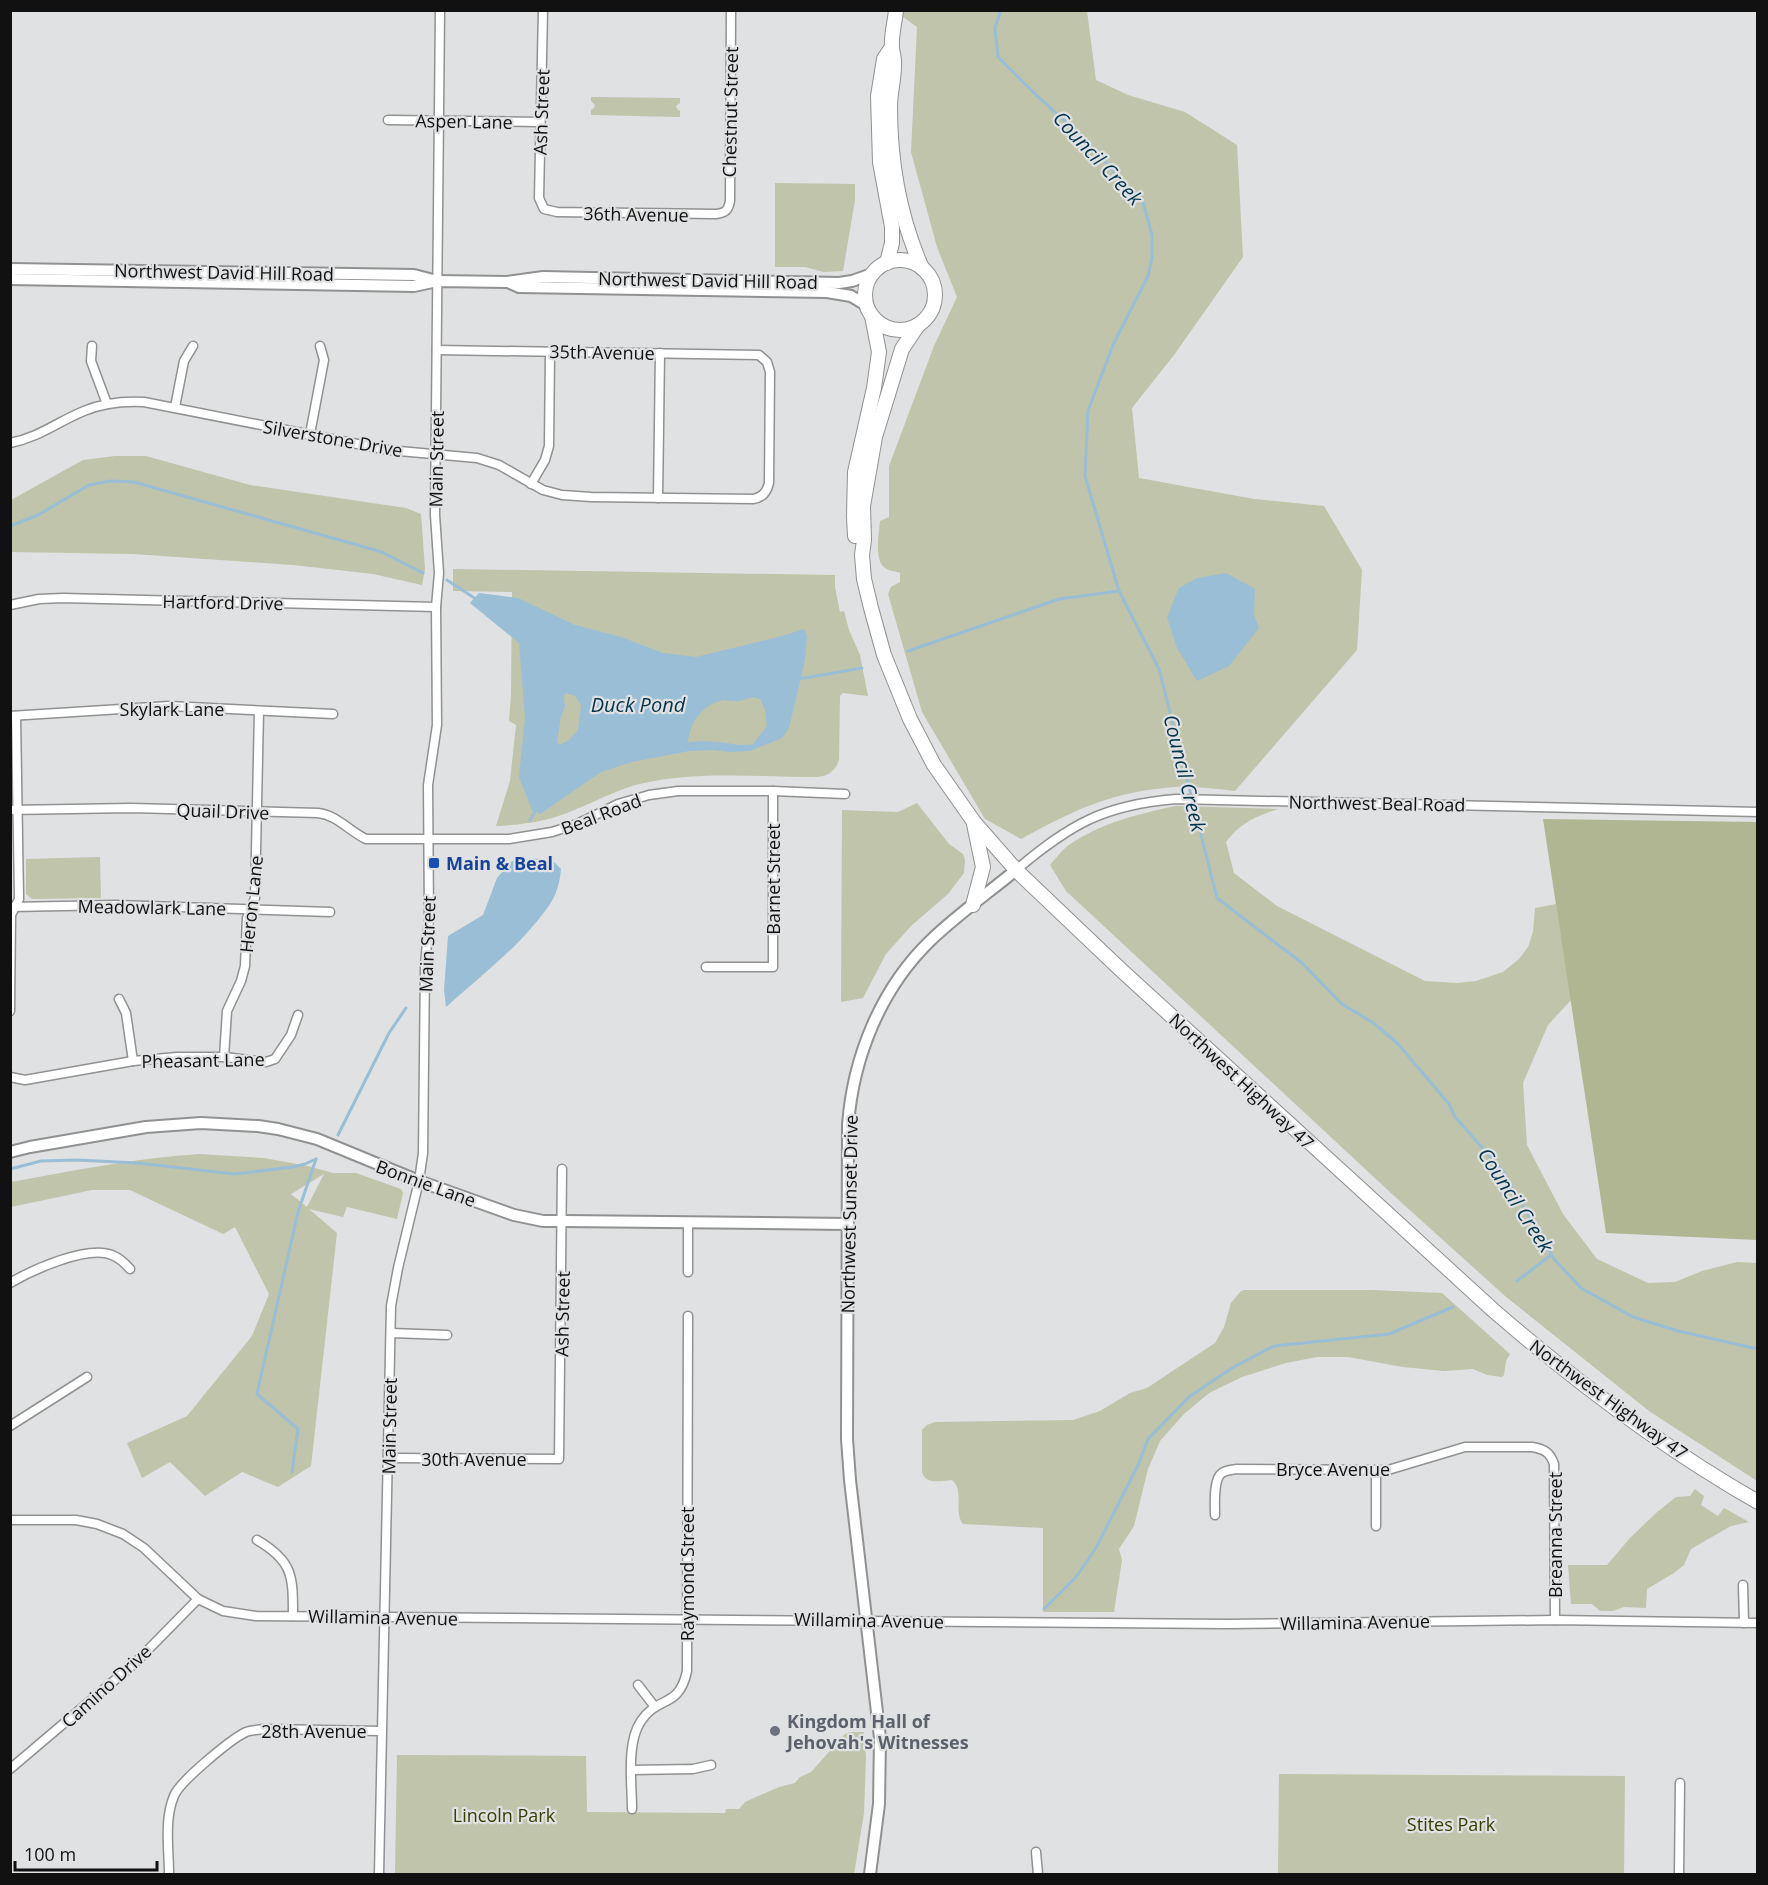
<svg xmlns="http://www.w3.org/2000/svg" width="1768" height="1885" font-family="'Open Sans',sans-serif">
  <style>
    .green { fill: #bfc4ab; fill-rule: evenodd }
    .forest { fill: #afb691 }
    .water { fill: #9abed6; fill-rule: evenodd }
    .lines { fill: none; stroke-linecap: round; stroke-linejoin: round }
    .stream { stroke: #9abed6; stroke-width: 3 }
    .minor-casing { stroke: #909191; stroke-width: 11 }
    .tertiary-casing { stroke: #909191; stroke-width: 14 }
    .primary-casing { stroke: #909191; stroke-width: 16 }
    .minor { stroke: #fff; stroke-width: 8 }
    .tertiary { stroke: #fff; stroke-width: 10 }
    .primary { stroke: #fff; stroke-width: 14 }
    .transit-dot { fill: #1a4fb4; stroke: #e0e1e2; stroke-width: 2 }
    .worship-dot { fill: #6b7280; stroke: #e0e1e2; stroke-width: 2 }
    .labels { text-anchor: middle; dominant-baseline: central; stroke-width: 4.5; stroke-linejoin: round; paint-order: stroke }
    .street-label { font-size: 18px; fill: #111112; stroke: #e0e1e2 }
    .transit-label { font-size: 18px; font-weight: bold; fill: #164399; stroke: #e0e1e2; text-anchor: start }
    .worship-label { font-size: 18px; font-weight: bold; fill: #5b616d; stroke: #e0e1e2; text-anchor: start }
    .park-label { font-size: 18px; fill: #363d00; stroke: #e0e1e2 }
    .water-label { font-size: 20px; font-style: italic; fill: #04334c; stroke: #e0e1e2 }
  </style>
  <rect width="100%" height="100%" fill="#e0e1e2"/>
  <g class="green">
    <path d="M895 11H1087L1096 80 1128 95 1185 112 1237 145 1243 257 1174 355 1132 408 1139 478 1254 499 1324 506 1362 570 1357 650 1235 791C1216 789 1195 786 1176 787 1113 791 1074 810 1021 839L985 819 922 712 888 594 891 587 900 582V573C894 571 885 570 882 565 875 555 879 532 880 521L889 517V466L934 346 957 297 937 247 911 152 917 27Z"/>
    <polygon points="591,97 680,98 680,103 676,106 677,109 680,111 680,117 591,115 591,110 594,108 595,105 591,101"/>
    <polygon points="775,183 855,184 855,200 843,271 824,272 805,267 775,267"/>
    <polygon points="115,456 146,456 250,485 406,508 421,514 425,569 422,585 373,574 293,565 133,554 11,552 11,500 83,460"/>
    <path d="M453 569 835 575V587L840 612 844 611 849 630 860 655 868 696 843 693 840 696 839 760C836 770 829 776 817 777 763 777 697 771 644 783 617 789 593 803 567 813 544 822 520 825 496 826L510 781 516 725 509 721 511 695 512 592 453 591Z"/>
    <polygon points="917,803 949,844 963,854 965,860 964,873 948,894 911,926 886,954 863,998 841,1002 842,810 898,812"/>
    <path d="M1175 806 1278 809C1255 817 1242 822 1226 842L1234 873 1277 906 1425 981 1457 983 1476 981 1503 972 1519 959 1528 947 1533 932 1535 908 1556 904 1571 1000 1548 1025 1523 1083 1527 1145 1563 1214 1597 1259 1648 1283 1675 1282 1702 1271 1737 1262 1757 1263V1481L1649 1411 1505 1296 1392 1194 1066 891 1050 865C1056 858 1062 850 1069 845 1101 823 1138 814 1175 806Z"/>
    <polygon points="100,857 101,898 32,899 26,894 26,859"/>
    <path d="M199 1154 264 1158 308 1166 333 1173H356L401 1189 403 1193 397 1219 347 1207 343 1217 309 1209 337 1233 311 1466 278 1487 242 1472 205 1496 170 1462 142 1478 127 1443 187 1416 252 1336 269 1294 235 1227 223 1234 130 1190H92L11 1207V1182C73 1171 135 1158 199 1154ZM324 1174 307 1207 291 1194Z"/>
    <path d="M1244 1290H1372L1442 1293 1510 1354 1506 1361 1504 1375 1502 1377 1487 1375 1473 1369 1444 1371 1403 1367 1348 1357H1317L1286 1363 1242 1377 1209 1393 1184 1414 1160 1441 1148 1469 1134 1526 1119 1549 1122 1560 1114 1612H1043V1528L963 1524C953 1512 965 1491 952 1480 940 1481 926 1485 922 1472V1430L927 1425 935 1422 1073 1420 1100 1411 1130 1393 1147 1388 1215 1343 1224 1327 1231 1303 1240 1292Z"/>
    <polygon points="1695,1489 1704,1496 1701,1505 1718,1516 1724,1508 1749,1522 1731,1526 1691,1549 1684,1565 1674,1573 1647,1589 1646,1608 1624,1607 1613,1611 1600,1611 1592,1604 1571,1604 1568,1565 1607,1565 1630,1538 1656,1513 1676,1497 1690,1496"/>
    <polygon points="850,1732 864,1732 866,1757 864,1813 854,1874 395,1874 397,1755 586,1756 587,1812 725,1813 726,1809 739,1809 745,1802 779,1787 795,1783 800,1777 811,1772 845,1734"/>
    <polygon points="1279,1774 1625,1776 1624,1874 1278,1874"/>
  </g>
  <polygon class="forest" points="1543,819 1757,822 1757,1240 1606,1233"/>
  <g class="water">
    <polygon points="1226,573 1255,589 1254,615 1259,628 1229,666 1197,681 1177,648 1167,617 1179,588 1197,578"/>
    <path d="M479 593 518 598 575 625 621 637 663 653 696 657 782 636 804 629 807 636 805 660 789 728 782 738 750 751 729 752 713 750 689 751 632 762 601 772 540 814 532 810 519 777 525 718 519 643 470 603ZM565 693 575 696 581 705 578 730 569 740 560 745 557 742 561 716 565 707 564 697ZM753 697 760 699 765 710 767 726 753 744C738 746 737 744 724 743 712 741 700 741 688 742 690 721 703 704 724 700 729 700 734 702 739 701 744 700 748 698 753 697Z"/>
    <path d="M533 858 553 861 561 869C560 881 557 894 550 904 523 944 482 975 446 1007L444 990 448 936 483 915 497 878 512 861Z"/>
  </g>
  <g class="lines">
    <g class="stream">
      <polyline points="1001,10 995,28 998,57 1033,92 1080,135 1143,202 1152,235 1152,257 1148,276 1113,345 1088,411 1085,476 1119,591 1159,669 1217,898 1302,963 1342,1004 1375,1024 1398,1044 1449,1104 1455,1117 1502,1170 1554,1259 1581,1288 1633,1317 1678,1331 1758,1349"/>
      <polyline points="10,526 38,515 89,485 110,481 134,482 382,552 423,573"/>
      <polyline points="447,580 476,599"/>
      <polyline points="908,651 1059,599 1119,591"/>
      <polyline points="799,679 862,668"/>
      <polyline points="530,820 537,808"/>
      <polyline points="338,1135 389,1033 406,1008"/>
      <polyline points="10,1169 41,1161 77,1160 138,1163 234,1174 293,1167 305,1164 316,1159"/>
      <polyline points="1517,1281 1551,1255"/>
      <polyline points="292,1472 298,1429 257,1394 298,1212 316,1159"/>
      <polyline points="1044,1609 1076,1577 1096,1548 1139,1463 1148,1439 1189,1397 1232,1368 1274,1346 1389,1334 1453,1307"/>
    </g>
    <g class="minor-casing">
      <g id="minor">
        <path d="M543 10 539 198 544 209 557 212 716 214C725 213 728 211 730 201L731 10"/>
        <polyline points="388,120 540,122"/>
        <polyline points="92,346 91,361 107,404"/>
        <polyline points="175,407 184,361 193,346"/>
        <polyline points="310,434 324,360 320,346"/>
        <path d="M10 443C40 437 57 422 84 411 103 403 123 401 144 402L388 450 477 458 499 465 543 490 562 495 591 497 753 499C762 498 767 492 769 483L770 372 767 362 759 355 437 350"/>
        <polyline points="531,484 545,460 549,446 550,352"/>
        <polyline points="658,498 660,353"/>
        <polyline points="10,605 39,599 63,598 436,607"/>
        <polyline points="10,716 169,706 333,714"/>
        <path d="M10 810 131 808 318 813C337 815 349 831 366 839H509L552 832 577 824 618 804 649 795 678 791H773L845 794"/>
        <path d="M1016 870C1071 824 1103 805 1176 799L1758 812"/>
        <polyline points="10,907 116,905 330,912"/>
        <polyline points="706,967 773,967 773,791"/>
        <polyline points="119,999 126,1013 133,1061"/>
        <polyline points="10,1011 11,915 19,899 16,716"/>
        <polyline points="224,1057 227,1011 241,981 245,966 247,918 255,898 259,711"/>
        <polyline points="10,1077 25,1080 133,1061 177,1057 224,1057 266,1062 275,1059 291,1035 298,1015"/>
        <polyline points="688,1272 688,1222"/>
        <path d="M10 1283C32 1270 87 1245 112 1255 119 1258 125 1263 130 1269"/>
        <polyline points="391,1333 447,1335"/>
        <polyline points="10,1426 87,1377"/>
        <polyline points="389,1458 559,1459 562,1169"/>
        <path d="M1215 1515C1215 1505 1213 1479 1222 1473 1226 1470 1233 1470 1236 1469L1388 1470 1465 1447H1532C1544 1449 1550 1452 1554 1464L1555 1620"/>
        <polyline points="10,1520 76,1520 97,1524 123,1534 144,1548 198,1599 223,1611 256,1616 1227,1624 1555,1620 1758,1623"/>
        <polyline points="1376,1526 1376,1470"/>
        <path d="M257 1540C293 1561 293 1576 293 1616"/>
        <polyline points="1743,1585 1744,1623"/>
        <polyline points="638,1685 655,1707"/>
        <polyline points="10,1769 135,1663 198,1599"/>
        <polyline points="632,1770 693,1769 711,1765"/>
        <path d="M632 1809C632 1783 626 1743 641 1721 658 1695 679 1709 687 1671L688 1316"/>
        <polyline points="1036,1852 1038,1874"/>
        <path d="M169 1874C169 1850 164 1819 174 1796 179 1782 231 1739 246 1732 251 1730 258 1730 264 1729L381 1731"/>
        <polyline points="379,1874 391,1306 398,1268 419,1181 423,1153 425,966 429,918 428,785 437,725 436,607 439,573 435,515 440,10"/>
        <polyline points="1679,1874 1680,1783"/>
      </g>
    </g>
    <g class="tertiary-casing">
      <g id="tertiary">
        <polyline points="10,269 414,275 437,281"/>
        <polyline points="10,279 414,286 437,281 507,282 543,277 839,283 852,281 872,274"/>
        <polyline points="510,283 519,287 827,292 851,296 866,305"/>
        <polyline points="10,1152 30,1147 146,1127 201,1123 258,1126 278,1129 317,1139 419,1181 514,1215 543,1221 563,1221 848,1224"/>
        <path d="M870 1874 879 1804 880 1738 850 1480 847 1439 848 1125C853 1057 881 988 931 940 957 915 988 893 1016 870"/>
      </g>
    </g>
    <g class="primary-casing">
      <g id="primary">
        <path d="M896 10C895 22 891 35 892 47 892 52 894 56 894 61 895 76 890 91 890 107 890 162 900 218 922 268"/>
        <circle cx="900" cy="295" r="35"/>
        <polyline points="887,263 892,243 892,227 880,162 878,96 884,59 892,47"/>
        <path d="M918 325 902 349 875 437 863 506 864 540 862 555 864 579 871 608 884 655 910 719 934 765 974 822 1016 870 1120 969 1493 1310C1575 1381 1663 1448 1758 1502"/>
        <polyline points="855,536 854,517 855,472 874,388 879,352 872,316"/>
        <polyline points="973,905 983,867 974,824"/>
      </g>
    </g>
    <use href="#minor" class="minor"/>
    <use href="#tertiary" class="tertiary"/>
    <use href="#primary" class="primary"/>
  </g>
  <rect class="transit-dot" x="428" y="857" width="12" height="12" rx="3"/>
  <circle class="worship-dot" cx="775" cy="1731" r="6"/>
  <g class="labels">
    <g class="street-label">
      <text transform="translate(541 112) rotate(-88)">Ash Street</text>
      <text transform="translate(730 112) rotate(-89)">Chestnut Street</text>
      <text transform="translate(464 121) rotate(1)">Aspen Lane</text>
      <text transform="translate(636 214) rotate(1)">36th Avenue</text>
      <text transform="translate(224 272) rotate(1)">Northwest David Hill Road</text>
      <text transform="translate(708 280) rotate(1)">Northwest David Hill Road</text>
      <text transform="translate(602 352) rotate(1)">35th Avenue</text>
      <text transform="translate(333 438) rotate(10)">Silverstone Drive</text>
      <text transform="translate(436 459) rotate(-89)">Main Street</text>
      <text transform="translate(223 602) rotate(1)">Hartford Drive</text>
      <text x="172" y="709">Skylark Lane</text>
      <text transform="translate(1377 803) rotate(1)">Northwest Beal Road</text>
      <text transform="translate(223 811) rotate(2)">Quail Drive</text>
      <text transform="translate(601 814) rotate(-21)">Beal Road</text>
      <text transform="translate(773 879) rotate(-90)">Barnet Street</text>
      <text transform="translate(251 904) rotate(-84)">Heron Lane</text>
      <text transform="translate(152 907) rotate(1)">Meadowlark Lane</text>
      <text transform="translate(427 944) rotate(-88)">Main Street</text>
      <text transform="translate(203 1060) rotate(-1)">Pheasant Lane</text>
      <text transform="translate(1242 1081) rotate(43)">Northwest Highway 47</text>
      <text transform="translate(426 1183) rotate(20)">Bonnie Lane</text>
      <text transform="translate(849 1214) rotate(-89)">Northwest Sunset Drive</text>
      <text transform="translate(562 1314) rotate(-89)">Ash Street</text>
      <text transform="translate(1609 1399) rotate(36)">Northwest Highway 47</text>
      <text transform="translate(389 1426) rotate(-89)">Main Street</text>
      <text x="474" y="1459">30th Avenue</text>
      <text x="1333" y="1469">Bryce Avenue</text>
      <text transform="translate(1555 1535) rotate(-90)">Breanna Street</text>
      <text transform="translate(687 1574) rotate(-90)">Raymond Street</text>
      <text transform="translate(383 1617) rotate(1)">Willamina Avenue</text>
      <text transform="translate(869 1620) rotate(1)">Willamina Avenue</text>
      <text transform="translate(1355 1622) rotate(-1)">Willamina Avenue</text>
      <text transform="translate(106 1686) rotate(-42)">Camino Drive</text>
      <text x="314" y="1731">28th Avenue</text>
    </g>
    <g class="transit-label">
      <text x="446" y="863">Main &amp; Beal</text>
    </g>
    <g class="worship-label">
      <text x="787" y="1721">Kingdom Hall of<tspan x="787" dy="21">Jehovah's Witnesses</tspan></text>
    </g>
    <g class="park-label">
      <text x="504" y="1815">Lincoln Park</text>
      <text x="1451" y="1824">Stites Park</text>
    </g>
    <g class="water-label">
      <text transform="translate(1098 158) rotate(47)">Council Creek</text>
      <text x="638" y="704">Duck Pond</text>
      <text transform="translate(1185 773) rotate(76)">Council Creek</text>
      <text transform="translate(1516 1200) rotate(57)">Council Creek</text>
    </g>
  </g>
  <rect width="1768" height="1885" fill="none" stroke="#111112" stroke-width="24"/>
  <path d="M15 1861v9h142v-9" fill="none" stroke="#111112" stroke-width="3"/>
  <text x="24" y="1861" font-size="18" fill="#111112" stroke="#e0e1e2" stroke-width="4.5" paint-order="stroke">100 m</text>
</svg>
